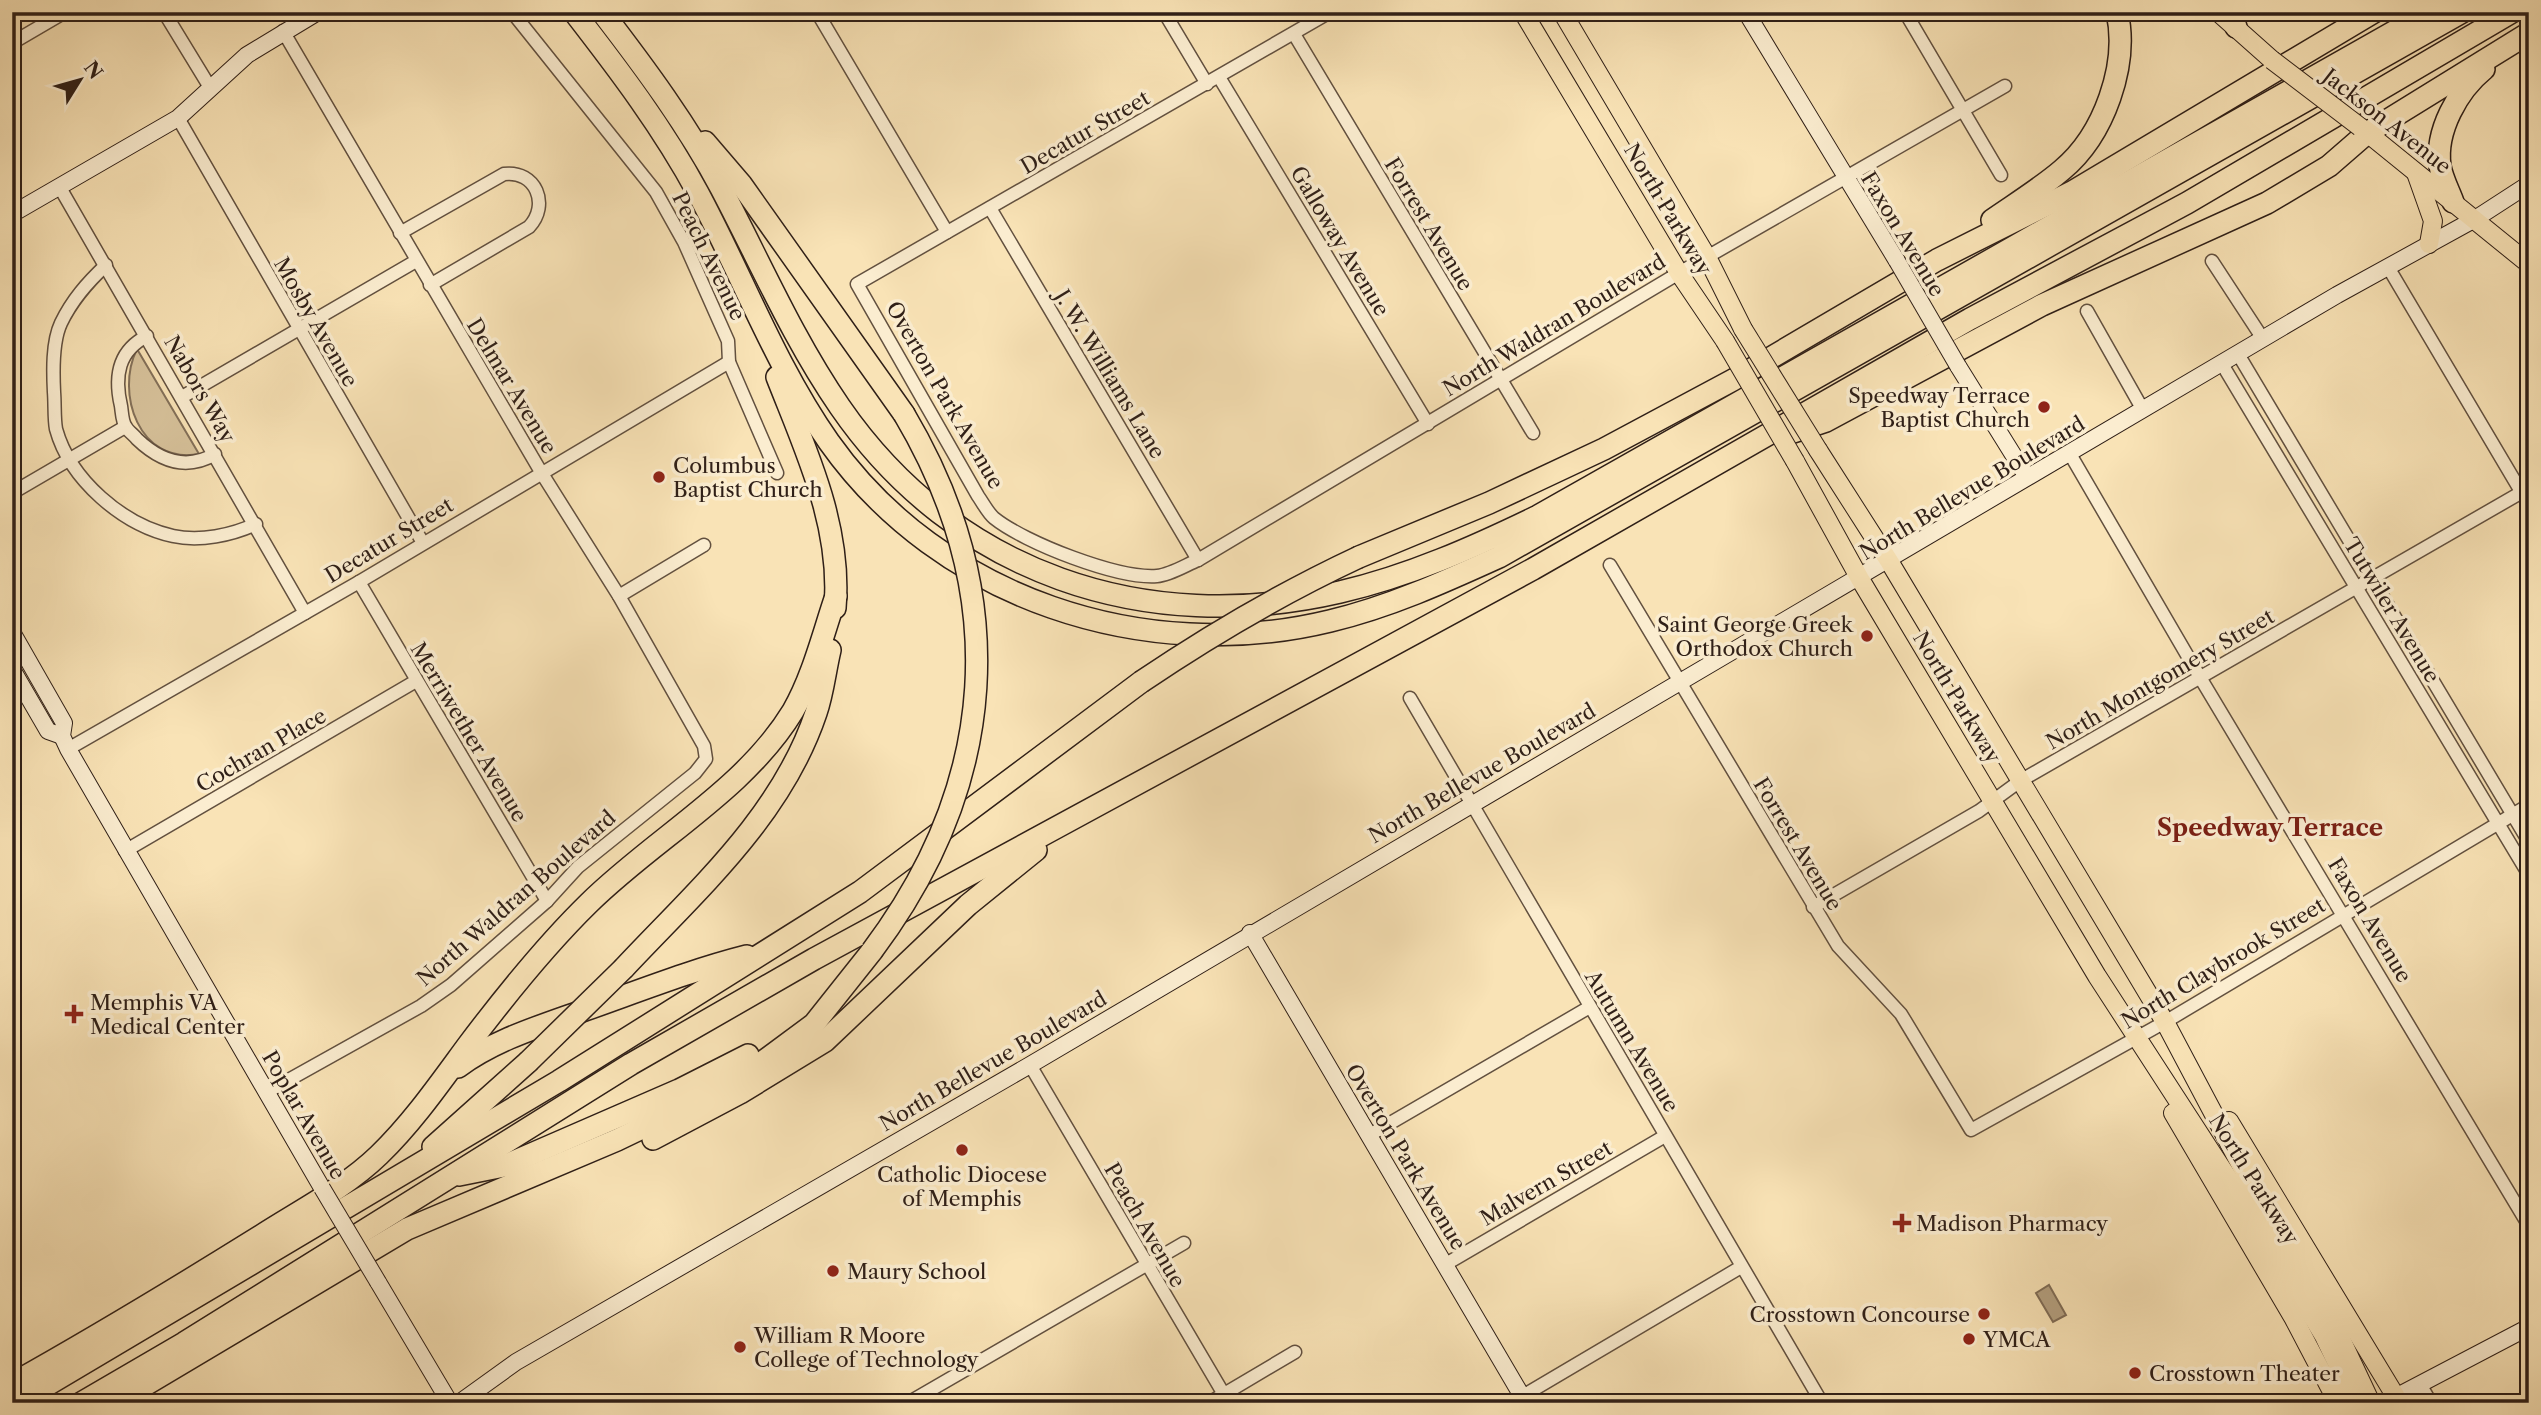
<svg xmlns="http://www.w3.org/2000/svg" width="2541" height="1415" font-family="'Libre Caslon Text',serif">
  <style>
    .green { fill: #d7c29b; stroke: #837059; stroke-width: 2 }
    .water { fill: #b4a080; stroke: #7f6c56; stroke-width: 2 }
    .lines { fill: none; stroke-linecap: round; stroke-linejoin: round }
    .street-casing { stroke: #62503f; stroke-width: 15 }
    .secondary-casing { stroke: #2f1f17; stroke-width: 18 }
    .primary-casing { stroke: #2f1f17; stroke-width: 20 }
    .highway-casing { stroke: #2f1f17; stroke-width: 24 }
    .street { stroke: #fbedd0; stroke-width: 12 }
    .secondary { stroke: #fbedd0; stroke-width: 16 }
    .primary { stroke: #f9e3b6; stroke-width: 18 }
    .highway { stroke: #f9e3b6; stroke-width: 21 }
    .secondary-bridge-casing { stroke: #2f1f17; stroke-width: 18; stroke-linecap: butt }
    .primary-bridge-casing { stroke: #2f1f17; stroke-width: 20; stroke-linecap: butt }
    .highway-bridge-casing { stroke: #2f1f17; stroke-width: 24; stroke-linecap: butt }
    .secondary-bridge { stroke: #fbedd0; stroke-width: 16 }
    .primary-bridge { stroke: #f9e3b6; stroke-width: 18 }
    .highway-bridge { stroke: #f9e3b6; stroke-width: 21 }
    .poi-dot { fill: #8f2418; stroke: #fbedd0; stroke-width: 2.5 }
    .labels { text-anchor: middle; dominant-baseline: central; stroke-width: 7; stroke-linejoin: round; paint-order: stroke }
    .street-label { font-size: 21px; fill: #2f1f17; stroke: #fbedd0 }
    .poi-label { font-size: 21px; fill: #2f1f17; stroke: #fbedd0; text-anchor: start }
    .quarter-label { font-size: 24px; font-weight: bold; fill: #7a1f14; stroke: #fbedd0 }
  </style>
  <rect width="100%" height="100%" fill="#f9e3b6"/>
  <filter id="stains"><feTurbulence type="fractalNoise" baseFrequency=".00286" numOctaves="4"/><feColorMatrix values="0 0 0 0 .2 0 0 0 0 .09 0 0 0 0 .02 0 0 0 .5 -.17"/></filter>
  <radialGradient id="worn" r=".72"><stop offset=".6" stop-color="#630" stop-opacity="0"/><stop offset="1" stop-color="#630" stop-opacity=".3"/></radialGradient>
  <path class="green" d="M137 349 199 454C139 465 115 393 137 349Z"/>
  <polygon class="water" points="2049,1285 2066,1315 2053,1322 2036,1293"/>
  <g class="lines">
    <g class="street-casing">
      <g id="street">
        <polyline points="164,12 211,89"/>
        <polyline points="512,12 656,192 684,242 728,341 729,362 777,473"/>
        <polyline points="817,12 947,232"/>
        <polyline points="1164,12 1207,84"/>
        <path d="M1330 12 857 284 978 496C983 503 988 513 994 518 1025 543 1118 579 1157 576 1170 575 1186 565 1198 560L1679 273 2005 86"/>
        <polyline points="1905,12 2001,175"/>
        <polyline points="1294,34 1533,433"/>
        <polyline points="12,43 65,12"/>
        <polyline points="1219,77 1428,424"/>
        <polyline points="178,118 423,543"/>
        <polyline points="59,186 305,613"/>
        <polyline points="990,208 1198,560"/>
        <path d="M400 233 504 174C536 170 550 205 529 227L430 285"/>
        <polyline points="2212,261 2263,339"/>
        <path d="M106 265C87 283 72 300 61 323 52 342 53 372 54 392 55 404 54 418 56 429 70 480 123 525 173 536 200 542 232 535 256 524"/>
        <polyline points="2388,267 2529,505"/>
        <polyline points="2087,311 2143,410"/>
        <path d="M147 336C118 351 114 376 121 406 122 412 122 422 126 427 128 431 134 435 137 439 160 461 186 471 215 454"/>
        <polyline points="2238,354 2529,842"/>
        <polyline points="2222,364 2529,875"/>
        <polyline points="182,397 416,261"/>
        <polyline points="2070,454 2201,679 2529,1226"/>
        <polyline points="12,493 125,427"/>
        <polyline points="1610,565 1838,946 1901,1014 1971,1130 2165,1022 2529,805"/>
        <polyline points="359,582 547,901"/>
        <polyline points="619,596 704,545"/>
        <polyline points="1410,698 1822,1403"/>
        <polyline points="68,749 359,582 729,362"/>
        <polyline points="125,851 416,681"/>
        <polyline points="1813,907 1979,811 2020,781 2529,488"/>
        <polyline points="1030,1065 1229,1403"/>
        <polyline points="267,1092 421,1006 451,985 547,901 578,867 695,773 706,759 704,746 619,596 541,472 283,31"/>
        <polyline points="1368,1136 1588,1008"/>
        <polyline points="1446,1264 1665,1136"/>
        <polyline points="2420,1384 2431,1403"/>
        <polyline points="908,1403 1184,1243"/>
        <polyline points="1209,1403 1295,1352"/>
        <polyline points="1511,1403 1741,1267"/>
      </g>
    </g>
    <g class="secondary-casing">
      <g id="secondary">
        <polyline points="1746,12 1897,261"/>
        <polyline points="12,214 178,118 247,55 318,12"/>
        <polyline points="1958,366 2027,477"/>
        <polyline points="12,632 64,723 62,736 68,749 322,1188"/>
        <polyline points="12,669 48,731 62,736"/>
        <polyline points="1250,933 1526,1403"/>
        <polyline points="378,1282 450,1403"/>
        <polyline points="459,1403 516,1362 1030,1065 2337,295 2475,219 2529,184"/>
        <polyline points="2384,1403 2529,1327"/>
      </g>
    </g>
    <g class="primary-casing">
      <g id="primary">
        <polyline points="1523,12 1679,273 1725,341"/>
        <polyline points="1562,12 1707,257 1743,329"/>
        <polyline points="2218,12 2272,60"/>
        <polyline points="2360,127 2529,264"/>
        <polyline points="2416,173 2433,221 2429,244"/>
        <polyline points="1818,450 1889,561 2165,1022 2245,1173 2334,1324 2371,1403"/>
        <polyline points="1795,461 1860,579 2097,976 2239,1195 2324,1336 2356,1403"/>
        <polyline points="2173,1113 2294,1319 2338,1403"/>
        <polyline points="2229,1121 2396,1397"/>
      </g>
    </g>
    <g class="highway-casing">
      <g id="highway">
        <path d="M574 12C619 70 663 128 698 193 742 275 775 365 829 442 940 599 1145 666 1330 621 1389 607 1444 582 1499 557L2462 12"/>
        <path d="M602 12C645 68 688 126 721 188 760 262 793 339 840 407 955 574 1146 637 1340 592 1409 576 1474 547 1538 516L2429 12"/>
        <polyline points="2231,12 2236,27"/>
        <polyline points="705,142 741,184 904,414"/>
        <path d="M2453 202C2449 191 2442 178 2440 166 2435 131 2458 90 2484 69"/>
        <path d="M1992 220C2015 204 2041 188 2062 170 2104 135 2129 65 2117 12"/>
        <path d="M777 377C806 451 842 526 835 608"/>
        <polyline points="1793,432 1826,421 2042,305 2267,203 2329,166 2367,133 2529,33"/>
        <polyline points="1359,557 1489,503 1604,449 1733,380 1937,260 2072,192 2374,12"/>
        <path d="M624 968C697 890 781 817 816 713 823 693 825 671 830 650"/>
        <path d="M458 1067C496 1039 541 1026 585 1010 639 991 692 970 747 956"/>
        <polyline points="653,1139 740,1093 825,1041 968,905 1036,850"/>
        <polyline points="433,1147 528,1062"/>
        <polyline points="459,1175 504,1166 679,1090 748,1055"/>
        <path d="M12 1384C96 1337 177 1288 259 1237 299 1211 345 1188 379 1155 413 1122 440 1083 468 1045 505 996 545 946 589 903 655 838 745 790 793 711 813 676 823 634 836 596"/>
        <polyline points="17,1403 559,1081 860,892 1141,682"/>
        <polyline points="81,1403 184,1343 631,1064 814,959 1533,569 1970,319 2187,203 2512,12"/>
        <polyline points="115,1403 407,1229 617,1140 671,1114 760,1064 814,1024 872,951"/>
      </g>
    </g>
    <use href="#street" class="street"/>
    <use href="#secondary" class="secondary"/>
    <use href="#primary" class="primary"/>
    <use href="#highway" class="highway"/>
    <g class="secondary-bridge-casing">
      <g id="secondary-bridge">
        <polyline points="1897,261 1958,366"/>
        <polyline points="322,1188 378,1282"/>
      </g>
    </g>
    <g class="primary-bridge-casing">
      <g id="primary-bridge">
        <polyline points="2272,60 2360,127"/>
        <polyline points="1743,329 1818,450"/>
        <polyline points="1725,341 1795,461"/>
      </g>
    </g>
    <g class="highway-bridge-casing">
      <g id="highway-bridge">
        <path d="M1141 682C1212 634 1282 593 1359 557"/>
        <path d="M872 951C998 783 1012 596 904 414"/>
        <polyline points="528,1062 624,968"/>
      </g>
    </g>
    <use href="#secondary-bridge" class="secondary-bridge"/>
    <use href="#primary-bridge" class="primary-bridge"/>
    <use href="#highway-bridge" class="highway-bridge"/>
  </g>
  <g class="poi-dot">
    <circle cx="2044" cy="407" r="7"/>
    <circle cx="659" cy="477" r="7"/>
    <circle cx="1867" cy="636" r="7"/>
    <path d="M70.5 1003.5h7v7h7v7h-7v7h-7v-7h-7v-7h7z"/>
    <circle cx="962" cy="1150" r="7"/>
    <path d="M1898.5 1212.5h7v7h7v7h-7v7h-7v-7h-7v-7h7z"/>
    <circle cx="833" cy="1271" r="7"/>
    <circle cx="1984" cy="1314" r="7"/>
    <circle cx="1969" cy="1339" r="7"/>
    <circle cx="740" cy="1347" r="7"/>
    <circle cx="2135" cy="1373" r="7"/>
  </g>
  <g class="labels">
    <g class="street-label">
      <text transform="translate(2387 121) rotate(38)">Jackson Avenue</text>
      <text transform="translate(1085 132) rotate(-30)">Decatur Street</text>
      <text transform="translate(1668 209) rotate(59)">North Parkway</text>
      <text transform="translate(1429 224) rotate(59)">Forrest Avenue</text>
      <text transform="translate(1903 234) rotate(59)">Faxon Avenue</text>
      <text transform="translate(1340 241) rotate(59)">Galloway Avenue</text>
      <text transform="translate(709 256) rotate(64)">Peach Avenue</text>
      <text transform="translate(316 322) rotate(60)">Mosby Avenue</text>
      <text transform="translate(1554 325) rotate(-31)">North Waldran Boulevard</text>
      <text transform="translate(1110 374) rotate(59)">J. W. Williams Lane</text>
      <text transform="translate(512 386) rotate(59)">Delmar Avenue</text>
      <text transform="translate(200 389) rotate(60)">Nabors Way</text>
      <text transform="translate(945 395) rotate(60)">Overton Park Avenue</text>
      <text transform="translate(1972 488) rotate(-31)">North Bellevue Boulevard</text>
      <text transform="translate(389 540) rotate(-31)">Decatur Street</text>
      <text transform="translate(2392 610) rotate(59)">Tutwiler Avenue</text>
      <text transform="translate(2160 679) rotate(-30)">North Montgomery Street</text>
      <text transform="translate(1957 697) rotate(59)">North Parkway</text>
      <text transform="translate(469 732) rotate(59)">Merriwether Avenue</text>
      <text transform="translate(261 750) rotate(-30)">Cochran Place</text>
      <text transform="translate(1482 773) rotate(-30)">North Bellevue Boulevard</text>
      <text transform="translate(1798 844) rotate(59)">Forrest Avenue</text>
      <text transform="translate(516 898) rotate(-41)">North Waldran Boulevard</text>
      <text transform="translate(2370 920) rotate(59)">Faxon Avenue</text>
      <text transform="translate(2223 963) rotate(-31)">North Claybrook Street</text>
      <text transform="translate(1632 1041) rotate(59)">Autumn Avenue</text>
      <text transform="translate(993 1061) rotate(-30)">North Bellevue Boulevard</text>
      <text transform="translate(304 1115) rotate(60)">Poplar Avenue</text>
      <text transform="translate(1406 1157) rotate(59)">Overton Park Avenue</text>
      <text transform="translate(2254 1179) rotate(58)">North Parkway</text>
      <text transform="translate(1546 1183) rotate(-30)">Malvern Street</text>
      <text transform="translate(1145 1225) rotate(60)">Peach Avenue</text>
    </g>
    <g class="poi-label">
      <text x="2030" y="395" text-anchor="end">Speedway Terrace<tspan x="2030" dy="24">Baptist Church</tspan></text>
      <text x="673" y="465">Columbus<tspan x="673" dy="24">Baptist Church</tspan></text>
      <text x="1853" y="624" text-anchor="end">Saint George Greek<tspan x="1853" dy="24">Orthodox Church</tspan></text>
      <text x="90" y="1002">Memphis VA<tspan x="90" dy="24">Medical Center</tspan></text>
      <text x="962" y="1174" text-anchor="middle">Catholic Diocese<tspan x="962" dy="24">of Memphis</tspan></text>
      <text x="1916" y="1223">Madison Pharmacy</text>
      <text x="847" y="1271">Maury School</text>
      <text x="1970" y="1314" text-anchor="end">Crosstown Concourse</text>
      <text x="754" y="1335">William R Moore<tspan x="754" dy="24">College of Technology</tspan></text>
      <text x="1983" y="1339">YMCA</text>
      <text x="2149" y="1373">Crosstown Theater</text>
    </g>
    <g class="quarter-label">
      <text x="2270" y="827">Speedway Terrace</text>
    </g>
  </g>
  <rect width="2541" height="1415" fill="none" stroke="#f9e3b6" stroke-width="42"/>
  <rect x="14" y="14" width="2513" height="1387" fill="none" stroke="#2f1f17" stroke-width="3.5"/>
  <rect x="21" y="21" width="2499" height="1373" fill="none" stroke="#2f1f17" stroke-width="2"/>
  <g transform="translate(80 80) rotate(53)" stroke="#fbedd0" stroke-width="5" paint-order="stroke">
  <path d="M0-5L12 26L0 18L-12 26Z" fill="#2f1f17"/>
  <text y="-10" font-size="19" font-weight="bold" text-anchor="middle" fill="#2f1f17">N</text>
  </g>
  <rect width="100%" height="100%" filter="url(#stains)"/>
  <rect width="100%" height="100%" fill="url(#worn)"/>
</svg>
